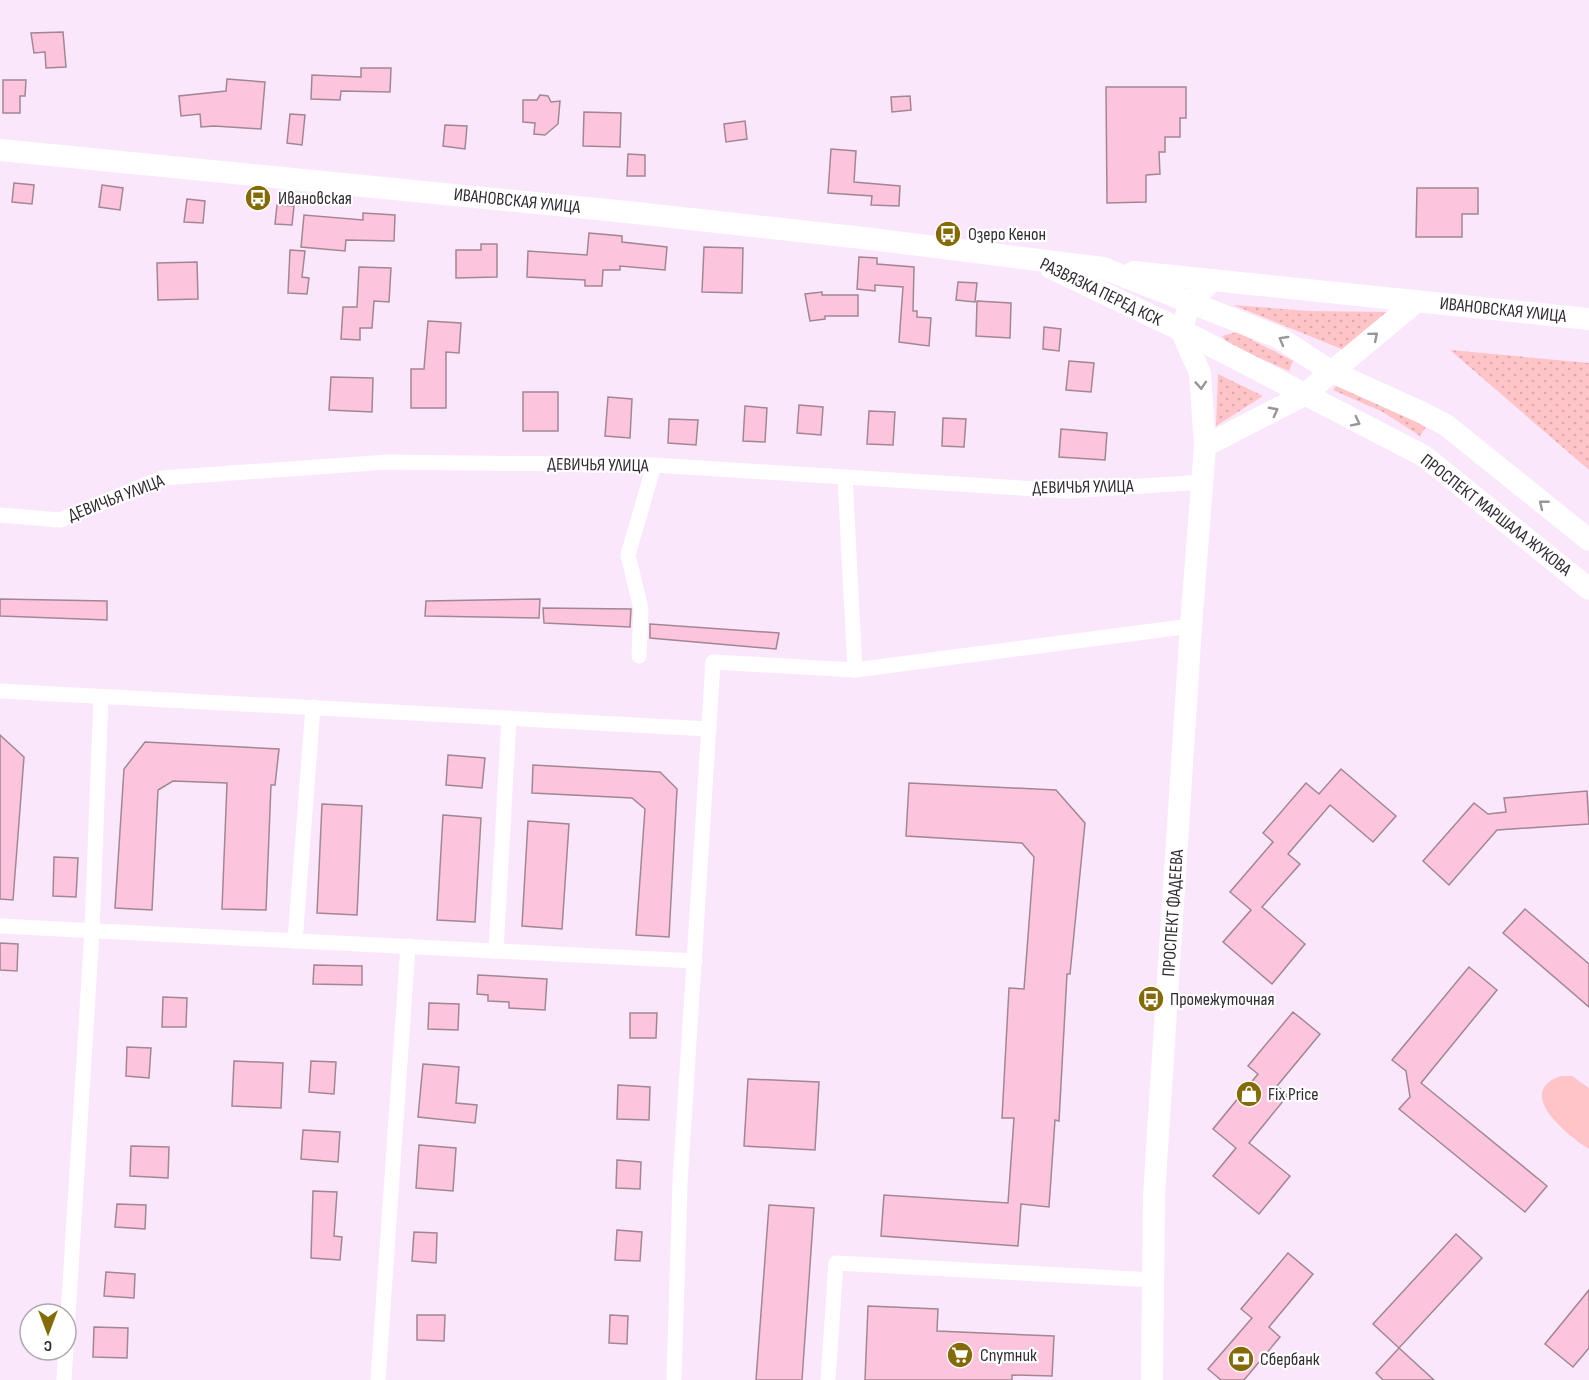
<svg xmlns="http://www.w3.org/2000/svg" width="1589" height="1380" font-family="'Sofia Sans Condensed',sans-serif">
  <style>
    .grass { fill: url(#grass-dots) }
    .garden { fill: #fec4c7 }
    .building { fill: #fcc5dd; stroke: #a28793; stroke-width: 1.5 }
    .lines { fill: none; stroke-linecap: round; stroke-linejoin: round }
    .street { stroke: #fff; stroke-width: 15 }
    .secondary { stroke: #fff; stroke-width: 22 }
    .oneway { stroke: #999599 }
    .labels { text-anchor: middle; dominant-baseline: central; stroke-width: 4.5; stroke-linejoin: round; paint-order: stroke }
    .poi-label { font-size: 18px; fill: #332b33; stroke: #fff; text-anchor: start }
    .street-label { font-size: 18px; fill: #332b33; stroke: #fff }
  </style>
  <defs>
    <pattern id="grass-dots" width="8" height="8" patternUnits="userSpaceOnUse" patternTransform="scale(1.5)"><rect width="8" height="8" fill="#fec4c7"/><path d="M2 2h.1M6 6h.1" fill="none" stroke="#daa9ab" stroke-width="1.8" stroke-linecap="round"/></pattern>
  </defs>
  <rect width="100%" height="100%" fill="#fbe7fc"/>
  <g class="grass">
    <polygon points="1233,305 1308,311 1388,312 1354,354"/>
    <polygon points="1237,332 1293,361 1289,371 1228,344 1222,336"/>
    <polygon points="1450,350 1589,363 1589,470"/>
    <polygon points="1218,374 1263,396 1216,426"/>
    <polygon points="1341,382 1426,427 1420,436 1383,412 1333,390"/>
  </g>
  <path class="garden" d="M1561 1076H1572L1589 1088V1149C1568 1136 1513 1092 1561 1076Z"/>
  <g class="building">
    <polygon points="63,32 66,67 46,68 45,52 34,53 31,33"/>
    <polygon points="361,68 391,68 390,92 341,91 340,100 311,99 312,75 361,77"/>
    <polygon points="227,79 265,82 261,129 214,126 201,127 200,114 181,116 179,96 226,91"/>
    <polygon points="3,80 26,80 25,96 20,96 20,113 3,113"/>
    <polygon points="1106,87 1186,87 1186,118 1180,118 1180,137 1165,137 1165,152 1159,152 1160,174 1146,175 1146,202 1107,203"/>
    <polygon points="540,95 548,96 551,102 560,101 558,124 545,135 534,134 535,123 523,122 523,100 537,100"/>
    <polygon points="910,96 911,110 892,112 891,97"/>
    <polygon points="584,112 621,113 620,147 583,146"/>
    <polygon points="290,114 305,115 302,145 287,143"/>
    <polygon points="745,121 747,139 726,142 724,124"/>
    <polygon points="445,125 467,126 465,149 443,146"/>
    <polygon points="831,149 856,151 854,182 900,186 899,206 871,205 872,196 828,193"/>
    <polygon points="628,154 645,155 645,176 627,176"/>
    <polygon points="14,183 34,185 32,204 12,202"/>
    <polygon points="102,185 123,188 120,210 99,207"/>
    <polygon points="1417,188 1478,188 1478,214 1462,214 1462,237 1416,237"/>
    <polygon points="187,199 205,201 203,223 184,222"/>
    <polygon points="277,205 294,206 292,225 275,224"/>
    <polygon points="363,213 395,215 394,241 346,240 345,251 301,247 304,215 363,220"/>
    <polygon points="589,233 622,236 622,242 667,247 665,270 620,266 620,270 603,270 602,286 585,286 585,280 527,277 528,251 587,255"/>
    <polygon points="481,244 497,244 497,277 456,278 456,250 481,250"/>
    <polygon points="704,247 743,248 742,293 702,292"/>
    <polygon points="290,250 305,251 302,277 309,278 307,294 288,293"/>
    <polygon points="859,257 877,258 877,264 914,267 913,311 917,311 917,317 931,318 929,346 899,342 903,287 875,285 875,291 857,289"/>
    <polygon points="197,262 198,299 158,300 157,263"/>
    <polygon points="359,267 391,268 389,302 374,301 372,328 360,328 360,340 341,339 343,307 357,307"/>
    <polygon points="958,282 977,283 975,302 956,300"/>
    <polygon points="822,292 822,295 858,295 858,316 825,316 825,319 810,321 805,294"/>
    <polygon points="977,301 1011,303 1010,338 976,336"/>
    <polygon points="428,321 461,323 459,353 446,352 446,408 411,408 411,369 424,369"/>
    <polygon points="1044,327 1061,329 1059,351 1043,349"/>
    <polygon points="1069,361 1094,363 1091,392 1066,390"/>
    <polygon points="331,377 373,378 372,412 329,410"/>
    <rect x="523" y="392" width="35" height="39"/>
    <polygon points="608,397 632,399 630,438 605,436"/>
    <polygon points="799,405 823,407 821,435 797,433"/>
    <polygon points="745,406 767,408 765,442 743,441"/>
    <polygon points="869,411 895,412 893,445 867,444"/>
    <polygon points="943,418 966,419 964,447 942,446"/>
    <polygon points="669,419 698,420 696,445 668,443"/>
    <polygon points="1061,429 1107,433 1105,460 1059,457"/>
    <polygon points="0,599 107,601 107,620 0,616"/>
    <polygon points="540,599 539,618 425,616 426,601"/>
    <polygon points="543,608 631,609 630,627 544,623"/>
    <polygon points="650,624 779,633 776,649 650,638"/>
    <polygon points="0,735 24,757 13,900 0,899"/>
    <polygon points="145,742 279,749 275,785 271,785 266,910 222,909 227,783 173,781 158,790 152,910 115,908 124,769"/>
    <polygon points="448,755 485,758 482,788 446,785"/>
    <polygon points="533,765 660,772 677,789 669,937 636,935 645,809 632,798 532,793"/>
    <polygon points="1341,769 1396,816 1373,842 1330,805 1288,854 1300,864 1262,907 1305,944 1272,984 1223,942 1251,910 1230,892 1273,842 1263,833 1306,783 1319,794"/>
    <polygon points="909,783 1056,790 1085,823 1070,974 1067,974 1059,1121 1055,1120 1049,1207 1021,1204 1018,1246 881,1236 884,1195 1008,1203 1014,1118 1002,1118 1009,988 1024,989 1034,857 1022,843 906,836"/>
    <polygon points="1587,791 1589,824 1497,830 1449,885 1423,861 1474,803 1488,814 1506,812 1504,798"/>
    <polygon points="322,804 362,806 357,915 317,913"/>
    <polygon points="443,815 481,818 475,922 437,920"/>
    <polygon points="528,821 569,824 562,929 522,926"/>
    <polygon points="54,857 78,858 76,897 53,896"/>
    <polygon points="1525,909 1589,964 1589,1007 1503,933"/>
    <polygon points="0,943 18,944 17,971 0,970"/>
    <polygon points="314,965 362,966 362,985 313,984"/>
    <polygon points="1469,967 1497,990 1421,1083 1547,1186 1525,1212 1399,1109 1410,1097 1406,1071 1392,1060"/>
    <polygon points="478,975 547,979 545,1010 509,1008 509,1002 488,1001 488,995 477,994"/>
    <polygon points="163,997 187,998 186,1027 162,1027"/>
    <polygon points="429,1003 459,1004 458,1030 428,1029"/>
    <polygon points="1293,1012 1320,1034 1277,1086 1288,1095 1249,1143 1290,1176 1259,1214 1213,1176 1236,1148 1213,1129 1258,1074 1248,1066"/>
    <polygon points="630,1013 657,1013 656,1038 630,1038"/>
    <polygon points="127,1047 151,1048 149,1078 126,1076"/>
    <polygon points="234,1061 283,1063 281,1108 232,1106"/>
    <polygon points="311,1061 336,1062 334,1094 309,1092"/>
    <polygon points="423,1064 459,1067 456,1103 477,1105 475,1123 418,1117"/>
    <polygon points="748,1079 819,1082 815,1150 744,1146"/>
    <polygon points="618,1085 650,1087 649,1120 617,1119"/>
    <polygon points="303,1130 340,1132 338,1162 301,1159"/>
    <polygon points="419,1145 456,1148 453,1191 416,1188"/>
    <polygon points="131,1146 169,1147 168,1178 130,1176"/>
    <polygon points="617,1160 641,1162 640,1189 616,1188"/>
    <polygon points="313,1191 337,1192 334,1236 342,1237 340,1260 311,1258"/>
    <polygon points="117,1204 146,1205 145,1229 115,1227"/>
    <polygon points="769,1205 814,1208 802,1380 756,1380"/>
    <polygon points="617,1230 642,1232 640,1261 615,1260"/>
    <polygon points="414,1232 437,1233 436,1263 412,1261"/>
    <polygon points="1456,1234 1482,1258 1399,1348 1373,1324"/>
    <polygon points="1288,1253 1313,1274 1269,1327 1280,1337 1244,1380 1221,1380 1208,1369 1252,1318 1241,1309"/>
    <polygon points="106,1272 135,1274 134,1298 104,1296"/>
    <polygon points="1589,1290 1589,1348 1573,1367 1545,1344"/>
    <polygon points="868,1306 938,1309 937,1331 1054,1336 1052,1376 1012,1375 1012,1380 865,1380"/>
    <polygon points="417,1315 445,1315 444,1341 417,1340"/>
    <polygon points="610,1315 628,1316 627,1344 609,1343"/>
    <polygon points="94,1327 128,1328 127,1358 93,1357"/>
    <polygon points="1399,1348 1434,1380 1383,1380 1376,1373"/>
  </g>
  <g class="lines">
    <g class="street">
      <polyline points="845,477 855,670"/>
      <polyline points="0,515 60,520 162,478 388,462 654,465 1068,491 1203,482"/>
      <polyline points="639,656 641,609 628,555 654,465"/>
      <polyline points="0,691 709,729"/>
      <polyline points="0,926 695,961"/>
      <polyline points="295,941 313,707"/>
      <polyline points="496,951 509,718"/>
      <polyline points="64,1380 92,930 101,697"/>
      <polyline points="378,1380 408,946"/>
      <polyline points="674,1380 680,1183 713,662 855,670 1191,626"/>
      <polyline points="828,1380 836,1263 1154,1280"/>
    </g>
    <g class="secondary">
      <polyline points="0,150 627,212 863,238 1103,268 1278,337 1332,372 1421,412 1446,425 1589,540"/>
      <polyline points="1051,268 1181,330 1424,456 1589,589"/>
      <polyline points="1134,272 1589,319"/>
      <polyline points="1205,446 1304,395 1417,301"/>
      <polyline points="1152,1380 1154,1195 1191,626 1205,446 1200,373 1181,330 1191,301 1213,280"/>
    </g>
  </g>
  <defs><path id="oneway-chevron" d="M-2-3.5L2.5 0L-2 3.5" fill="none" stroke-width="1.6" stroke-linecap="round" stroke-linejoin="round" transform="scale(1.5)"/></defs>
  <g class="oneway">
    <use href="#oneway-chevron" transform="translate(1374 336) rotate(-40)"/>
    <use href="#oneway-chevron" transform="translate(1283 340) rotate(-150)"/>
    <use href="#oneway-chevron" transform="translate(1201 385) rotate(86)"/>
    <use href="#oneway-chevron" transform="translate(1274 411) rotate(-28)"/>
    <use href="#oneway-chevron" transform="translate(1356 422) rotate(27)"/>
    <use href="#oneway-chevron" transform="translate(1543 504) rotate(-141)"/>
  </g>
  <defs>
    <g id="bus-disc" transform="scale(1.35)"><circle r="9.5" fill="#856b07" stroke="#fff"/><path d="M-5-6H5V4H4V6H2V4H-2V6H-4V4H-5ZM-3.5-4V0h7V-4ZM-3.5 1.2v1.5H-2V1.2ZM2 1.2v1.5H3.5V1.2Z" fill="#fff"/></g>
    <g id="shop-disc" transform="scale(1.35)"><circle r="9.5" fill="#856b07" stroke="#fff"/><path d="M-5-2.5h2.3a2.7 3.5 0 0 1 5.4 0H5L5.5 6h-11ZM-1.5-2.5h3a1.5 2.3 0 0 0-3 0Z" fill="#fff"/></g>
    <g id="supermarket-disc" transform="scale(1.35)"><circle r="9.5" fill="#856b07" stroke="#fff"/><path d="M-6-5.5h2.5l.6 2H6L4.5 2H-2.5L-4.4-4H-6ZM-1.5 3.2a1.3 1.3 0 1 0 .1 0ZM3 3.2a1.3 1.3 0 1 0 .1 0Z" fill="#fff"/></g>
    <g id="bank-disc" transform="scale(1.35)"><circle r="9.5" fill="#856b07" stroke="#fff"/><path d="M-6-4H6V4H-6ZM0-2.3a2.3 2.3 0 1 0 0 4.6a2.3 2.3 0 1 0 0-4.6Z" fill="#fff"/></g>
  </defs>
  <g fill-rule="evenodd">
    <use href="#bus-disc" x="258" y="198"/>
    <use href="#bus-disc" x="948" y="234"/>
    <use href="#bus-disc" x="1151" y="999"/>
    <use href="#shop-disc" x="1249" y="1094"/>
    <use href="#supermarket-disc" x="960" y="1355"/>
    <use href="#bank-disc" x="1241" y="1359"/>
  </g>
  <g class="labels">
    <g class="poi-label">
      <text x="278" y="198">Ивановская</text>
      <text x="968" y="234">Озеро Кенон</text>
      <text x="1170" y="999">Промежуточная</text>
      <text x="1268" y="1094">Fix Price</text>
      <text x="980" y="1355">Спутник</text>
      <text x="1260" y="1359">Сбербанк</text>
    </g>
    <g class="street-label">
      <text transform="translate(517 201) rotate(6)">ИВАНОВСКАЯ УЛИЦА</text>
      <text transform="translate(1101 292) rotate(26)">РАЗВЯЗКА ПЕРЕД КСК</text>
      <text transform="translate(1503 310) rotate(6)">ИВАНОВСКАЯ УЛИЦА</text>
      <text transform="translate(598 465) rotate(1)">ДЕВИЧЬЯ УЛИЦА</text>
      <text transform="translate(1083 487) rotate(-1)">ДЕВИЧЬЯ УЛИЦА</text>
      <text transform="translate(116 498) rotate(-21)">ДЕВИЧЬЯ УЛИЦА</text>
      <text transform="translate(1496 515) rotate(38)">ПРОСПЕКТ МАРШАЛА ЖУКОВА</text>
      <text transform="translate(1173 913) rotate(-86)">ПРОСПЕКТ ФАДЕЕВА</text>
    </g>
  </g>
  <g transform="translate(48 1332) rotate(180)"><circle r="28" fill="#ffffff" stroke="#adaaad" stroke-width="1.5"/>
  <path d="M0-4.5L10 22L0 15L-10 22Z" fill="#856b07"/>
  <text y="-9" font-size="16" font-weight="bold" text-anchor="middle" fill="#332b33">С</text>
  </g>
</svg>
